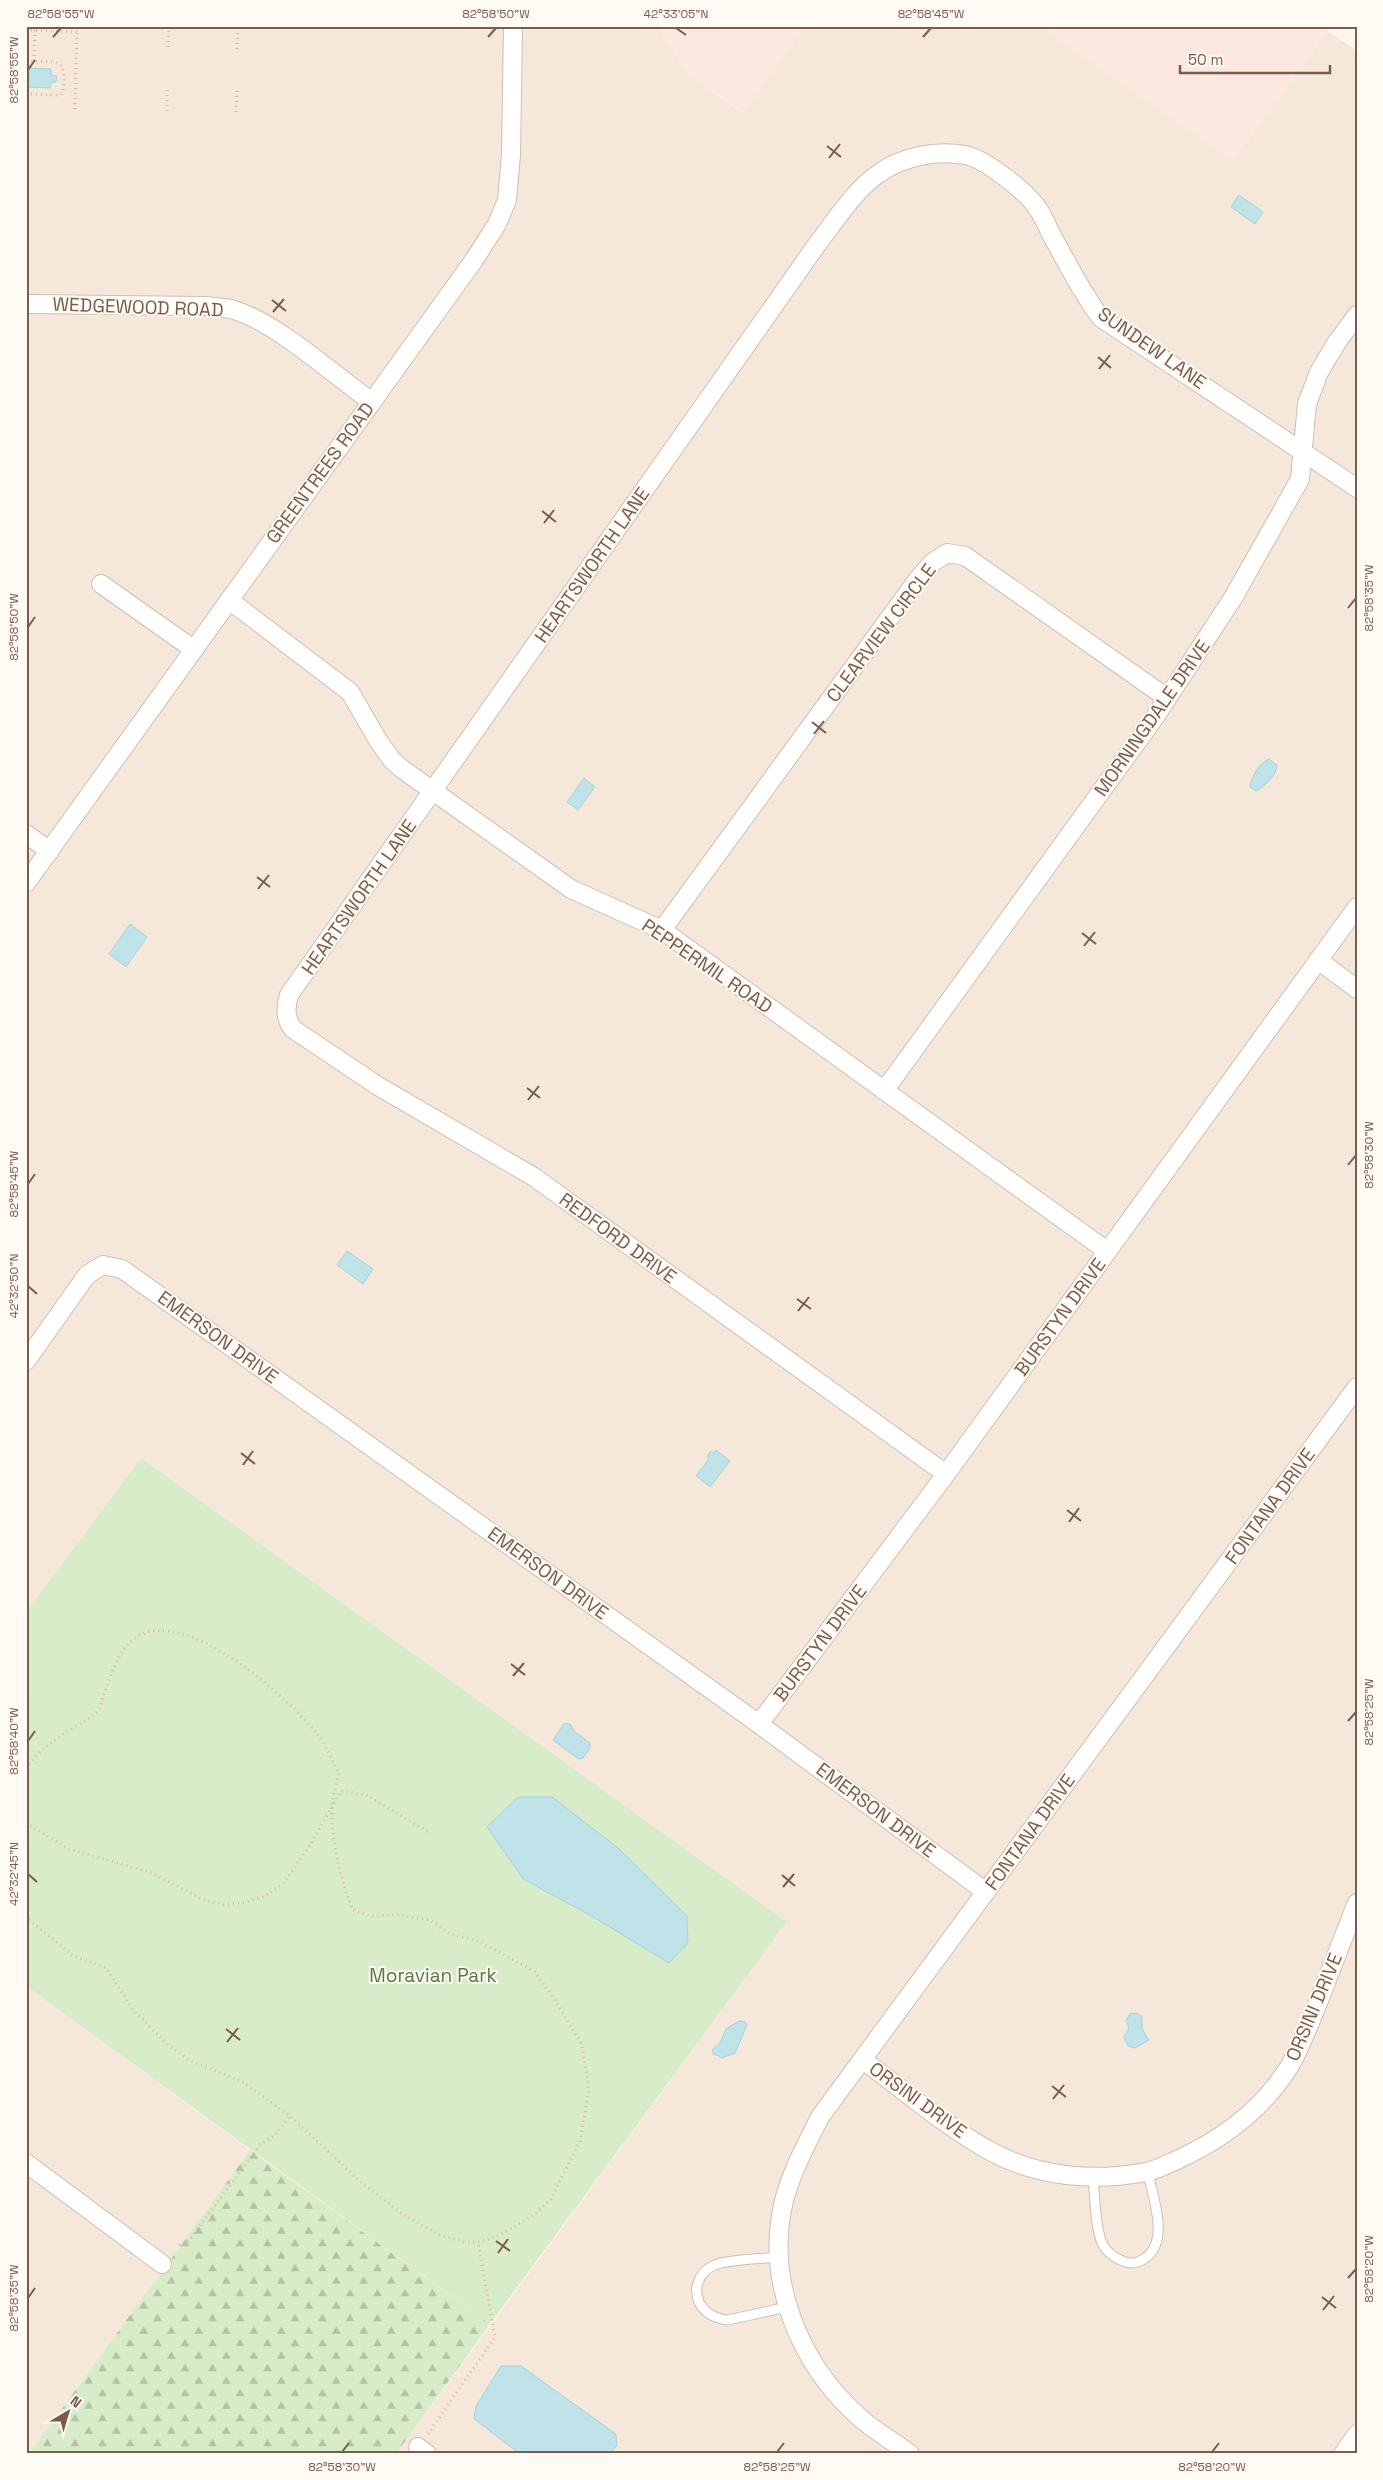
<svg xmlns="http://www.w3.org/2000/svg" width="1383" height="2480" font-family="'Space Grotesk',sans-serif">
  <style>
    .residential { fill: #f5e8da }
    .commercial { fill: #fde8e0 }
    .forest { fill: url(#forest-firs) }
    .park { fill: #d8ecc9 }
    .water { fill: #bfe3e8; stroke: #a5d3da }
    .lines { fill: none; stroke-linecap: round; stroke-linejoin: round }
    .lane-casing { stroke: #d1beb0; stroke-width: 11 }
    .street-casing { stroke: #d1beb0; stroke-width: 20 }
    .path { stroke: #d9b8a5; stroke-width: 3; stroke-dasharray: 1 4; stroke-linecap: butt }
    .lane { stroke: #fff; stroke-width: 9 }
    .street { stroke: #fff; stroke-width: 18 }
    .ticks { fill: none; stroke: #7a5c4d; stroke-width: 2 }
    .labels { text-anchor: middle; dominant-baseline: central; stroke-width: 4; stroke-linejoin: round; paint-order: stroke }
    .street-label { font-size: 19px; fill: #7a5c4d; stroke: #fffaf3 }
    .park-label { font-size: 19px; fill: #537a41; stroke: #fffaf3 }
    .neatline { fill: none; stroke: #7a5c4d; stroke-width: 2 }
    .ticks-label { font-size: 12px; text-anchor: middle; fill: #7a5c4d }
  </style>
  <defs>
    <pattern id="forest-firs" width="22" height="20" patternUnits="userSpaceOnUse" patternTransform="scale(1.25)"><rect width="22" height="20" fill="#d8ecc9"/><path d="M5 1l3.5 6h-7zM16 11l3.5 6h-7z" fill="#b4c2a5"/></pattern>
  </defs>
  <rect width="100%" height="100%" fill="#fdf6ec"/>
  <g class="residential">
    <polygon points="26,26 657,26 687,73 742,113 805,26 1039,26 1233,160 1328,31 1357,51 1357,2454 396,2454 787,1922 141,1458 26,1612"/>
    <polygon points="26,1986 250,2150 29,2454 26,2454"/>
  </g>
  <g class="commercial">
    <polygon points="657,26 805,26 743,113 687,73"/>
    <polygon points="1039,26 1321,26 1328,31 1233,160"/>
  </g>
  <polygon class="forest" points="250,2150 490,2324 396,2454 29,2454"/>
  <polygon class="park" points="141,1458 787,1922 490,2324 26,1986 26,1612"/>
  <g class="water">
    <polygon points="26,68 51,69 51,75 57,76 56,82 51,82 50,88 26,87"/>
    <polygon points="1239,195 1263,212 1255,224 1231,207"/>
    <path d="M1269 759 1277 765C1277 775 1264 787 1256 791L1250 787C1251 777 1260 762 1269 759Z"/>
    <polygon points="584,778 595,787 578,810 567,802"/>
    <polygon points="130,924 147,937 126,967 109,954"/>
    <polygon points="347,1251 373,1269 363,1284 337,1265"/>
    <polygon points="716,1450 730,1461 710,1487 696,1476 709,1459 707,1457 711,1451 714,1453"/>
    <polygon points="567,1723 571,1725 574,1731 590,1743 590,1748 583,1758 578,1759 553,1740 564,1724"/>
    <polygon points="518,1797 552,1797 618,1848 687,1916 688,1943 669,1963 595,1918 523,1879 487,1827"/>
    <polygon points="1137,2013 1142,2017 1142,2029 1149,2040 1135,2048 1128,2046 1124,2037 1129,2028 1126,2020 1130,2014"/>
    <polygon points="739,2021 745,2022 747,2025 735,2053 722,2058 717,2055 714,2055 712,2050 720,2043 726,2029"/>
    <polygon points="501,2366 521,2366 616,2434 617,2446 609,2454 520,2454 474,2419 476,2406"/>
  </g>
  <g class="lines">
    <g class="lane-casing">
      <g id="lane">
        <path d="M1093 2178C1095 2196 1095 2227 1102 2243 1106 2252 1116 2259 1125 2262 1132 2264 1138 2263 1144 2259 1171 2242 1152 2196 1148 2172"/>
        <path d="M777 2257C761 2259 729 2259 715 2265 687 2276 691 2317 728 2320L787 2307"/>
      </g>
    </g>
    <g class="street-casing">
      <g id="street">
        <path d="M26 304 204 306C213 307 225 307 234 310 277 323 334 375 372 402"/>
        <polyline points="101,584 193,649"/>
        <polyline points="229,600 350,692 379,742 392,760 402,769 571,889 662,930 1107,1251"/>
        <polyline points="26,834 50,851"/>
        <polyline points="26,883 474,260 497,224 507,200 511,155 513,26"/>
        <polyline points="662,930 918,579 932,563 947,553 965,556 1167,698"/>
        <polyline points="1318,960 1357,989"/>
        <polyline points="884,1091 1155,717 1233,598 1300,479 1307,404 1319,372 1337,342 1357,315"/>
        <polyline points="26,1361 87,1275 103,1265 122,1269 759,1724 986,1892"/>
        <path d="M946 1474 534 1177 378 1086 293 1029C285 1019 285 1008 289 995L818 243C836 220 854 191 878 174 903 156 936 150 965 155 985 159 1024 190 1036 206 1043 215 1047 226 1052 236 1068 264 1081 292 1101 318L1357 488"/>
        <polyline points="759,1724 946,1474 1357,907"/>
        <path d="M863 2060C905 2091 946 2127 992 2152 1038 2177 1094 2182 1146 2172 1157 2170 1168 2164 1177 2160 1223 2139 1262 2110 1289 2067 1302 2046 1310 2021 1320 1998 1332 1967 1344 1935 1357 1903"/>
        <polyline points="26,2163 162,2264"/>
        <polyline points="418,2447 427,2454"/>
        <path d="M910 2454C893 2441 873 2430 858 2416 800 2364 766 2282 783 2205 790 2174 806 2145 820 2117L1357 1387"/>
        <polyline points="1343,2454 1357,2434"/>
      </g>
    </g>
    <g class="path">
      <polyline points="26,30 77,32"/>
      <polyline points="168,47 169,26"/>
      <polyline points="237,49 238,26"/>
      <path d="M26 61C56 63 68 55 63 92L59 95 26 94"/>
      <polyline points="34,61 35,26"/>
      <polyline points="75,109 77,26"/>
      <polyline points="167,111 167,90"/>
      <polyline points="236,112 237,91"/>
      <path d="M26 1768C40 1749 55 1739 75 1727 83 1722 90 1719 97 1712 101 1707 102 1701 104 1695 110 1676 119 1648 137 1637 185 1605 289 1698 317 1734 326 1745 332 1761 339 1774 337 1783 333 1794 332 1804 330 1833 341 1884 353 1910L370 1916 399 1915 430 1920 450 1934 480 1942 534 1971 555 2000 582 2045 589 2090 580 2141 551 2199 534 2215 496 2237 478 2242H465L439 2235 401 2213 363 2184 290 2116 241 2081 189 2060 166 2043 134 2011 106 1968 72 1955 26 1917"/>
      <polyline points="26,1823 69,1849 152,1873 204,1900 225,1905 246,1902 265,1896 283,1884 310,1845 341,1791 366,1795 430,1833"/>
      <polyline points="179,2245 186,2244 260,2145 275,2135 290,2116"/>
      <polyline points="428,2434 495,2337 478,2242"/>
    </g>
    <use href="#lane" class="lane"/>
    <use href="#street" class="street"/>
  </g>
  <path class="ticks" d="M676 28 686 35M53 37 61 28M488 37 496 28M923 37 931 28M28 70 35 60M827 146 841 157M829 158 840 144M272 300 286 311M273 312 284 299M1098 357 1111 368M1099 369 1110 355M542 511 556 522M544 523 554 510M1348 608 1356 598M28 627 35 617M812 722 826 733M814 734 824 721M257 877 270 887M258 889 269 875M1082 933 1096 944M1084 946 1095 932M527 1088 540 1098M528 1100 539 1086M1348 1165 1356 1155M28 1184 35 1174M28 1286 37 1294M797 1299 811 1309M798 1311 809 1297M241 1453 255 1464M243 1465 253 1451M1067 1510 1081 1521M1069 1522 1079 1508M511 1664 525 1675M513 1676 524 1663M1348 1721 1356 1712M28 1741 35 1731M28 1874 37 1882M782 1875 795 1886M783 1887 794 1874M226 2029 240 2040M227 2042 238 2028M1052 2086 1066 2097M1053 2099 1064 2085M496 2241 510 2251M498 2253 508 2239M1348 2278 1356 2269M1322 2297 1336 2308M28 2298 35 2288M1323 2310 1334 2296M342 2452 349 2443M777 2452 784 2443M1212 2452 1219 2443"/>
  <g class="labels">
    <g class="street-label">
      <text transform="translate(138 307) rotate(2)">WEDGEWOOD ROAD</text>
      <text transform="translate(1152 348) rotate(35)">SUNDEW LANE</text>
      <text transform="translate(320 473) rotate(-54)">GREENTREES ROAD</text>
      <text transform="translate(592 565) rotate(-55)">HEARTSWORTH LANE</text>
      <text transform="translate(881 633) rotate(-53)">CLEARVIEW CIRCLE</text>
      <text transform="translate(1152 718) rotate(-55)">MORNINGDALE DRIVE</text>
      <text transform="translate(359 897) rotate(-55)">HEARTSWORTH LANE</text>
      <text transform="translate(707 966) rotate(34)">PEPPERMIL ROAD</text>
      <text transform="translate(618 1238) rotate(36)">REDFORD DRIVE</text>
      <text transform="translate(1060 1317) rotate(-54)">BURSTYN DRIVE</text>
      <text transform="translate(218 1337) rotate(36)">EMERSON DRIVE</text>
      <text transform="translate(1270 1506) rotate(-54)">FONTANA DRIVE</text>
      <text transform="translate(548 1573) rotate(36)">EMERSON DRIVE</text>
      <text transform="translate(820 1643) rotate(-53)">BURSTYN DRIVE</text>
      <text transform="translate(876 1810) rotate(37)">EMERSON DRIVE</text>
      <text transform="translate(1030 1832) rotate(-54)">FONTANA DRIVE</text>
      <text transform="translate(1314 2007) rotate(-67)">ORSINI DRIVE</text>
      <text transform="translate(918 2100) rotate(36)">ORSINI DRIVE</text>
    </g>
    <g class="park-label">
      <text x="433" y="1975">Moravian Park</text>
    </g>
  </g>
  <rect width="1383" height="2480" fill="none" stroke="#fffaf3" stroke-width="55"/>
  <g transform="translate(68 2412) rotate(38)" stroke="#fffaf3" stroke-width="4" paint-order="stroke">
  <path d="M0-4L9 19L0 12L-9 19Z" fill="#7a5c4d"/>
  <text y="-8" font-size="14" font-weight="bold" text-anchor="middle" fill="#7a5c4d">N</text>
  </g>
  <path d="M1180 65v8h150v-8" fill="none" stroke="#7a5c4d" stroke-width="2.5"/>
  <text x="1188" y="65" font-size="15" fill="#7a5c4d" stroke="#fffaf3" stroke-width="4" paint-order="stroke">50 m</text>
  <rect x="28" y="28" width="1328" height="2424" class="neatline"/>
  <g class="ticks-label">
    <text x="61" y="18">82°58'55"W</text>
    <text x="496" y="18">82°58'50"W</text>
    <text x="676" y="18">42°33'05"N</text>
    <text x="931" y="18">82°58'45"W</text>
    <text transform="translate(14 70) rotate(-90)" y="4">82°58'55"W</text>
    <text transform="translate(1369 598) rotate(-90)" y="4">82°58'35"W</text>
    <text transform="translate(14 627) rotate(-90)" y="4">82°58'50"W</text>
    <text transform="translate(1369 1155) rotate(-90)" y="4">82°58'30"W</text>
    <text transform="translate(14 1184) rotate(-90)" y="4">82°58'45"W</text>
    <text transform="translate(14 1286) rotate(-90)" y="4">42°32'50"N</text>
    <text transform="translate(1369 1712) rotate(-90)" y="4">82°58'25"W</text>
    <text transform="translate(14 1741) rotate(-90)" y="4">82°58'40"W</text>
    <text transform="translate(14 1874) rotate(-90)" y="4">42°32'45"N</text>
    <text transform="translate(1369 2269) rotate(-90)" y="4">82°58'20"W</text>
    <text transform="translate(14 2298) rotate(-90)" y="4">82°58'35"W</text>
    <text x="342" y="2471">82°58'30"W</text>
    <text x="777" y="2471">82°58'25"W</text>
    <text x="1212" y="2471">82°58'20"W</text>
  </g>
</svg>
